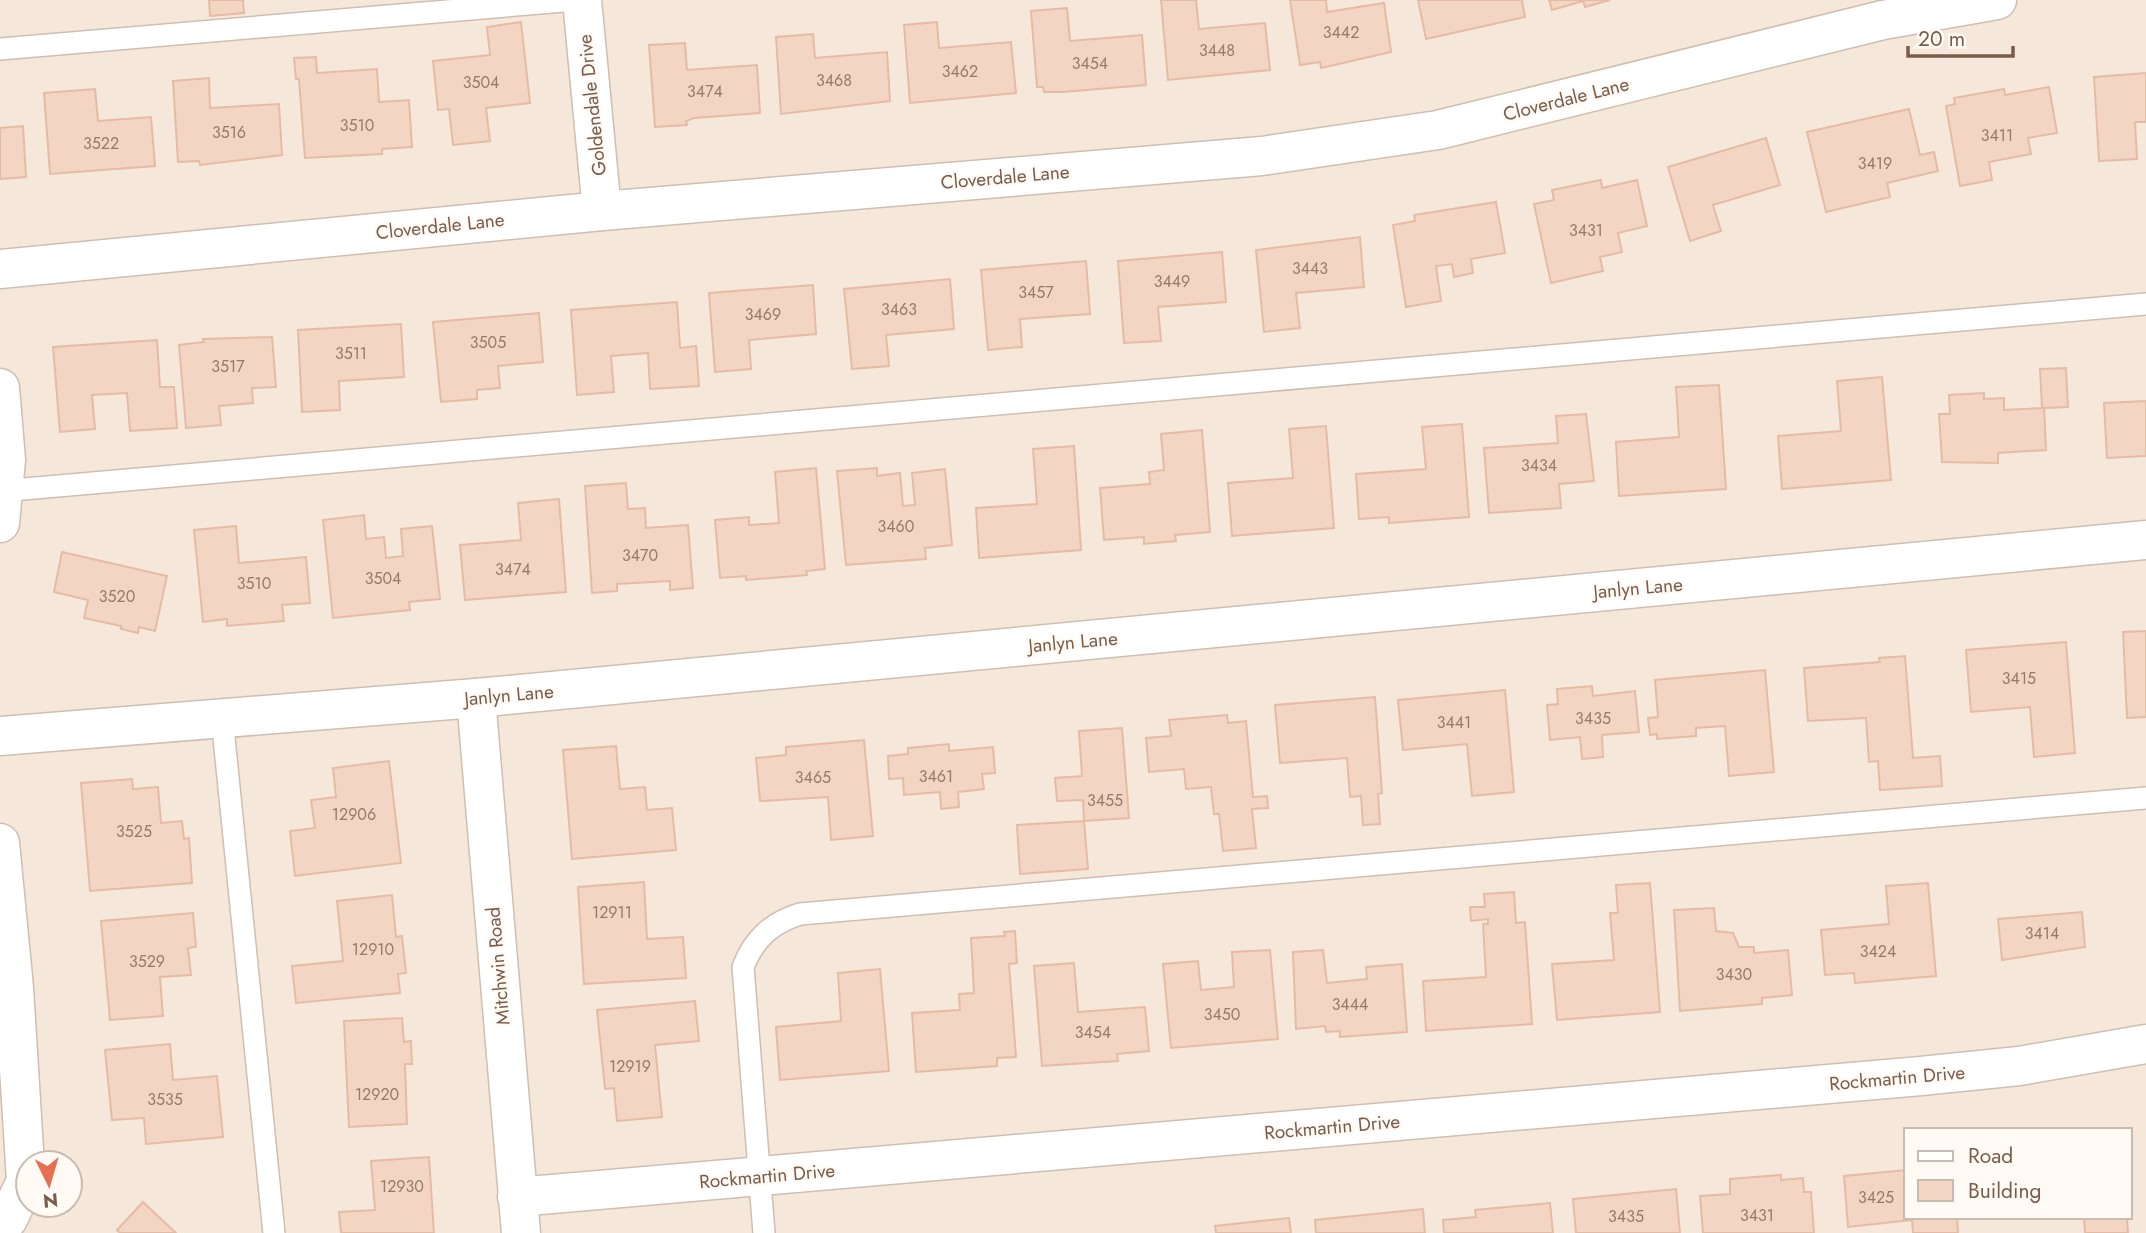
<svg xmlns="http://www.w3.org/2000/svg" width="2146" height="1233" font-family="Jost,sans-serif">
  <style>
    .residential { fill: #f5e8da; fill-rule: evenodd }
    .building { fill: #f3d5c3; stroke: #e6bba3; stroke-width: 2 }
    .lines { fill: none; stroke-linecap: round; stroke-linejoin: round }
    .lane-casing { stroke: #d1beb0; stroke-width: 24 }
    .street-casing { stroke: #d1beb0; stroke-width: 41 }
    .lane { stroke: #fff; stroke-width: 21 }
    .street { stroke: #fff; stroke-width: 38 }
    .labels { text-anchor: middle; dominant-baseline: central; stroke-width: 5; stroke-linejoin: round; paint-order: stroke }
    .number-label { font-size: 16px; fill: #987a6a }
    .street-label { font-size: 19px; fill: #7a5c4d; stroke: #fffaf3 }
  </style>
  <rect width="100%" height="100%" fill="#fdf6ec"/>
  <path class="residential" d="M0 0H2146V1233H0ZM1906 1130H2130V1217H1906ZM28 1163H70V1205H28Z"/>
  <g class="building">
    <polygon points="209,0 243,0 244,13 210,16"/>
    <polygon points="1161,0 1196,0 1199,29 1265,23 1270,70 1168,80"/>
    <polygon points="1290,0 1326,0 1327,12 1384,3 1391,52 1321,68 1320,62 1300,65"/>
    <polygon points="1418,0 1522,0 1525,17 1426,39"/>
    <polygon points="1549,0 1610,0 1585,7 1583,1 1552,10"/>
    <polygon points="1067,8 1070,41 1142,35 1146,85 1063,92 1044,92 1043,87 1037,87 1031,11"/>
    <polygon points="521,22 530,103 486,108 490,141 453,145 449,109 438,110 433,61 490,55 487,27"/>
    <polygon points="937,22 939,48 1011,42 1016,93 910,103 904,25"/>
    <polygon points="813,34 815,58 887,52 890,101 781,114 776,37"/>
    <polygon points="685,43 687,70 757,65 760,113 694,118 686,121 687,125 655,127 649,45"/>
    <polygon points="316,57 317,73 377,69 379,102 409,100 412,147 382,149 382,154 305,158 299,79 296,79 294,58"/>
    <polygon points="2146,73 2146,122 2135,122 2137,159 2099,161 2094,77"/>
    <polygon points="209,78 210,108 279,104 282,155 200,165 199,161 178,162 173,81"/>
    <polygon points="2049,87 2057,133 2028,138 2031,154 1989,162 1992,180 1960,186 1946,106 1955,104 1954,98 2004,89 2005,95"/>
    <polygon points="95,89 98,121 151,117 155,166 50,174 44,93"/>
    <polygon points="1909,109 1920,155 1934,152 1938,171 1887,183 1890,197 1826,212 1807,132"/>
    <polygon points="23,126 26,177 0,179 0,128"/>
    <polygon points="1766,138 1780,185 1713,205 1721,231 1690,241 1668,167"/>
    <polygon points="1601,180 1602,188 1637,180 1647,226 1618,233 1622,252 1600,257 1603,271 1551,283 1534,204 1554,200 1552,190"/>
    <polygon points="1496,202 1505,253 1471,259 1473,273 1454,277 1452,264 1436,266 1441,301 1406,307 1393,225 1415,221 1414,215"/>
    <polygon points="1360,237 1364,287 1296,293 1300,328 1264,332 1256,250"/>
    <polygon points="1222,252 1226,302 1158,307 1161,341 1124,343 1118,261"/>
    <polygon points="1086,261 1090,314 1020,319 1022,347 988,350 981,270"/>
    <polygon points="950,279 954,329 886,335 889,366 852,369 844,289"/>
    <polygon points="813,285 816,334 749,340 751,369 715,372 709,293"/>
    <polygon points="677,302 680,348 696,346 699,386 650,389 648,353 611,356 614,392 577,395 571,310"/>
    <polygon points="539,313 543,362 498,366 500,388 477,390 477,399 441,402 433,322"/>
    <polygon points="401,324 404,377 339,381 340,410 302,412 298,330"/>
    <polygon points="272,337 276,387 252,388 253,403 219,406 221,425 186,428 179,345 204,342 203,339"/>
    <polygon points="157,340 160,387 174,387 177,428 130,431 127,393 92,395 95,429 60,432 53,347"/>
    <polygon points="2066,368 2068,407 2044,408 2046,450 1998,453 1998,463 1942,462 1939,414 1950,414 1949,395 1984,393 1984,399 2004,398 2004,410 2042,408 2040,369"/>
    <polygon points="1882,377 1891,480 1782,489 1778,436 1841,431 1837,381"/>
    <polygon points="1719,385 1726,489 1619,496 1616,442 1679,437 1676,387"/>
    <polygon points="2146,401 2146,456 2107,458 2104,403"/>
    <polygon points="1586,414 1594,481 1559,484 1561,508 1489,513 1484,448 1558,443 1556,416"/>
    <polygon points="1462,424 1469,517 1389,523 1389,517 1359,519 1356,474 1426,469 1422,427"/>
    <polygon points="1326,426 1334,528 1232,536 1228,483 1293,478 1289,429"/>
    <polygon points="1202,430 1210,532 1175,535 1176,541 1144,544 1144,537 1104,540 1100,488 1150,484 1149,472 1164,470 1161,434"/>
    <polygon points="1074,446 1081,550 979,558 976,508 1037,504 1033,449"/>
    <polygon points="816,468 825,569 806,571 807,575 746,580 746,576 720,578 715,520 749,517 749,525 779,523 775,472"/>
    <polygon points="877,468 877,476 900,473 903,506 915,505 912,473 945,469 952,545 925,548 926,559 846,565 837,471"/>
    <polygon points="626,483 628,509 645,508 646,528 688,525 693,588 670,590 670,581 617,584 617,591 592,593 585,486"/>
    <polygon points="559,499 566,592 465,600 460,545 521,540 518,503"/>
    <polygon points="364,515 366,539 384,537 386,558 403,556 401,529 432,526 440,599 409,602 410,610 333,618 323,520"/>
    <polygon points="236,526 239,563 306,557 310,603 282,605 284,621 227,626 227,619 203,622 194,530"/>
    <polygon points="62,552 167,576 155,631 139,627 138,633 121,629 121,626 84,618 88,600 54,592"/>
    <polygon points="2146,631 2146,717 2127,718 2123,632"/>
    <polygon points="2066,642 2075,753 2034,757 2030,707 1971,712 1966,650"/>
    <polygon points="1905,656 1913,758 1940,756 1942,786 1880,790 1878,761 1869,762 1866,718 1808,721 1804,668 1880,662 1879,658"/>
    <polygon points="1765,670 1774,772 1729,776 1725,726 1696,728 1696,736 1657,739 1657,734 1650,735 1648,718 1658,717 1655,680"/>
    <polygon points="1592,686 1593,696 1635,691 1639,732 1602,735 1603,757 1582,759 1580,737 1550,740 1547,705 1558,704 1557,689"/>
    <polygon points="1505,690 1514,792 1472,796 1467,744 1403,750 1398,700"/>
    <polygon points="1375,697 1382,793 1378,794 1380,824 1363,825 1361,796 1350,797 1347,758 1280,763 1275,705"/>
    <polygon points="1227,715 1228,723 1246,721 1253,797 1267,796 1268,808 1252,809 1256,848 1223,851 1219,814 1214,814 1211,787 1186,789 1184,769 1149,772 1146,738 1171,736 1169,720"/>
    <polygon points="1122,728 1129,818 1084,821 1088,869 1020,874 1017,825 1084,821 1083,800 1057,801 1055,778 1082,776 1079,731"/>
    <polygon points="864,740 873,836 831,840 828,797 760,801 756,758 786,755 786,747"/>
    <polygon points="949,744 949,751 993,747 995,773 982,774 984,789 958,792 959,807 941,809 940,792 904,795 903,778 889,779 888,756 908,754 908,748"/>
    <polygon points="616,746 620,789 645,787 647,810 672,808 676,850 572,859 563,750"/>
    <polygon points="389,761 401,863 295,876 290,831 315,828 311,800 336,797 333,768"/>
    <polygon points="132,779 133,789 158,787 161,823 182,821 184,839 189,838 192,883 90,891 81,783"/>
    <polygon points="644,882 647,939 683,937 686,978 584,984 578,887"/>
    <polygon points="1650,883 1660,1012 1557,1020 1552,964 1614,960 1610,913 1618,913 1616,885"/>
    <polygon points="1928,883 1936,976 1855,983 1854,973 1825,975 1821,930 1889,924 1886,886"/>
    <polygon points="1514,892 1516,923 1525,922 1532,1024 1426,1031 1423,981 1486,977 1483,924 1488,924 1488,919 1471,921 1470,907 1485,907 1484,894"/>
    <polygon points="392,895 396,937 402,936 406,973 398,974 400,993 296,1003 292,966 343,961 337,901"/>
    <polygon points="1714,908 1716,931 1733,933 1739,947 1754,947 1754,953 1788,950 1792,995 1762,998 1762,1004 1680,1011 1674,910"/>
    <polygon points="2082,912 2085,947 2002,960 1998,919"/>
    <polygon points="193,913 196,947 188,948 191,975 160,977 163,1016 110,1020 101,921"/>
    <polygon points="1015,931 1017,963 1009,964 1016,1057 997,1058 997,1066 916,1072 912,1013 960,1010 959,994 974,993 971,938 1005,936 1004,932"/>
    <polygon points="1270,950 1278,1039 1171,1048 1163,964 1198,961 1201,990 1234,987 1232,952"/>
    <polygon points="1323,950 1327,983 1367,979 1366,967 1402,964 1407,1032 1340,1037 1340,1031 1326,1032 1325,1026 1296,1029 1293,952"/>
    <polygon points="1074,963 1078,1012 1145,1007 1149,1051 1117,1054 1118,1061 1042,1066 1034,966"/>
    <polygon points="880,969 889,1071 780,1080 776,1027 841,1021 838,973"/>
    <polygon points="695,1001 699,1041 655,1045 662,1117 617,1121 614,1088 605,1089 597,1010"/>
    <polygon points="402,1018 404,1042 411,1041 412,1064 405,1064 407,1124 349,1127 344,1021"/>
    <polygon points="170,1044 173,1080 217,1076 223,1137 146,1144 144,1118 112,1120 105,1050"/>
    <polygon points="429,1157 434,1233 341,1233 339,1212 375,1210 371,1161"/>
    <polygon points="1906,1170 1906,1217 1957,1217 1958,1233 1913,1233 1912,1220 1848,1227 1844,1176"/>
    <polygon points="1781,1175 1781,1180 1803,1178 1804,1192 1811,1192 1814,1233 1703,1233 1700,1196 1730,1194 1730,1179"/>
    <polygon points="1676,1189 1680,1233 1576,1233 1573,1199"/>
    <polygon points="143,1202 176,1233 120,1233 117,1230"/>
    <polygon points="1550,1203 1553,1233 1444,1233 1443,1220 1476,1217 1475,1210"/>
    <polygon points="1423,1209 1425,1233 1316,1233 1315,1220"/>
    <polygon points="2084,1217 2127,1217 2128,1233 2085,1233"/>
    <polygon points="1289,1218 1291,1233 1216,1233 1215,1226"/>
  </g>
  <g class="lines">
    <g class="lane-casing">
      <g id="lane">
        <polyline points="0,49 576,0"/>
        <polyline points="0,491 2146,304"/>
        <polyline points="222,718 274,1233"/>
        <path d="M764 1233 743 967C754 939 771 923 800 914L2146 798"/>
      </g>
    </g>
    <g class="street-casing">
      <g id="street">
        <polyline points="582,0 602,211"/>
        <polyline points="0,269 602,211 1262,156 1438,130 1883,20 1997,0"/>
        <polyline points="0,388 6,460 0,523"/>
        <polyline points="476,698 521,1233"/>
        <polyline points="0,736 476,698 2146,540"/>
        <polyline points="0,843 14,988 26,1181 8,1219 0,1223"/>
        <polyline points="517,1197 1921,1076 2019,1066 2146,1044"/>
      </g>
    </g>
    <use href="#lane" class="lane"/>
    <use href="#street" class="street"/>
  </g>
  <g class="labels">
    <g class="number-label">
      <text x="1341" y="32">3442</text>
      <text x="1217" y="50">3448</text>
      <text x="1090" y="63">3454</text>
      <text x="960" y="71">3462</text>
      <text x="834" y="80">3468</text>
      <text x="481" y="82">3504</text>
      <text x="705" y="91">3474</text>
      <text x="357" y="125">3510</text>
      <text x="229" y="132">3516</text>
      <text x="1997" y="135">3411</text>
      <text x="101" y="143">3522</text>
      <text x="1875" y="163">3419</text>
      <text x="1586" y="230">3431</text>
      <text x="1310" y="268">3443</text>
      <text x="1172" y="281">3449</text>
      <text x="1036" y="292">3457</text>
      <text x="899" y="309">3463</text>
      <text x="763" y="314">3469</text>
      <text x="488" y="342">3505</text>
      <text x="351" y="353">3511</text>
      <text x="228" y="366">3517</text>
      <text x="1539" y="465">3434</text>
      <text x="896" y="526">3460</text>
      <text x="640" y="555">3470</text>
      <text x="513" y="569">3474</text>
      <text x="383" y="578">3504</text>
      <text x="254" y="583">3510</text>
      <text x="117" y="596">3520</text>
      <text x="2019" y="678">3415</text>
      <text x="1593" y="718">3435</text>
      <text x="1454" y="722">3441</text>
      <text x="936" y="776">3461</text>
      <text x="813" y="777">3465</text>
      <text x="1105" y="800">3455</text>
      <text x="354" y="814">12906</text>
      <text x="134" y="831">3525</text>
      <text x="612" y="912">12911</text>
      <text x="2042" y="933">3414</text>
      <text x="373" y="949">12910</text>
      <text x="1878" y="951">3424</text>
      <text x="147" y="961">3529</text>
      <text x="1734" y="974">3430</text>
      <text x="1350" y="1004">3444</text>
      <text x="1222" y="1014">3450</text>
      <text x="1093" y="1032">3454</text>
      <text x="630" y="1066">12919</text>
      <text x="377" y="1094">12920</text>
      <text x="165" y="1099">3535</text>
      <text x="402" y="1186">12930</text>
      <text x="1876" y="1197">3425</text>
      <text x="1757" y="1215">3431</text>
      <text x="1626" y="1216">3435</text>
    </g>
    <g class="street-label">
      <text transform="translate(1566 99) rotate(-14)">Cloverdale Lane</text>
      <text transform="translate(592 105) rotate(-96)">Goldendale Drive</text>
      <text transform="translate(1005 177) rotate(-5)">Cloverdale Lane</text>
      <text transform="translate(440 226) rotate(-6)">Cloverdale Lane</text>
      <text transform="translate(1638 588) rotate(-5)">Janlyn Lane</text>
      <text transform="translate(1073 642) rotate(-5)">Janlyn Lane</text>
      <text transform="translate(509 695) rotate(-5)">Janlyn Lane</text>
      <text transform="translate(498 966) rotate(-95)">Mitchwin Road</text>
      <text transform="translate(1897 1078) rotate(-5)">Rockmartin Drive</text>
      <text transform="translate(1332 1127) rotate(-5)">Rockmartin Drive</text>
      <text transform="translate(767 1176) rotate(-5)">Rockmartin Drive</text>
    </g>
  </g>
  <rect x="1904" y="1128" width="228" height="91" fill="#fffaf3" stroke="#cabbb1" stroke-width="2"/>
  <rect x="1918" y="1151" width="35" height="10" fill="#ffffff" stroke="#cabbb1" stroke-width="2"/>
  <text x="1968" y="1163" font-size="21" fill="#7a5c4d">Road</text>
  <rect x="1918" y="1180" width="35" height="21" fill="#f3d5c3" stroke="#cabbb1" stroke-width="2"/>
  <text x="1968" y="1198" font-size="21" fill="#7a5c4d">Building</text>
  <g transform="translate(49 1184) rotate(175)"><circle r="33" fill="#fffaf3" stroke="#cabbb1" stroke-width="2"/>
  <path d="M0-5L12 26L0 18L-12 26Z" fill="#e76f51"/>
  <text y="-10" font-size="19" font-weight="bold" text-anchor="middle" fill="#7a5c4d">N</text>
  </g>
  <path d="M1908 46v10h105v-10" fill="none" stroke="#7a5c4d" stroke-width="3.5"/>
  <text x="1918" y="46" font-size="21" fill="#7a5c4d" stroke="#fffaf3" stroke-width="5" paint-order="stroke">20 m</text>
</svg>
